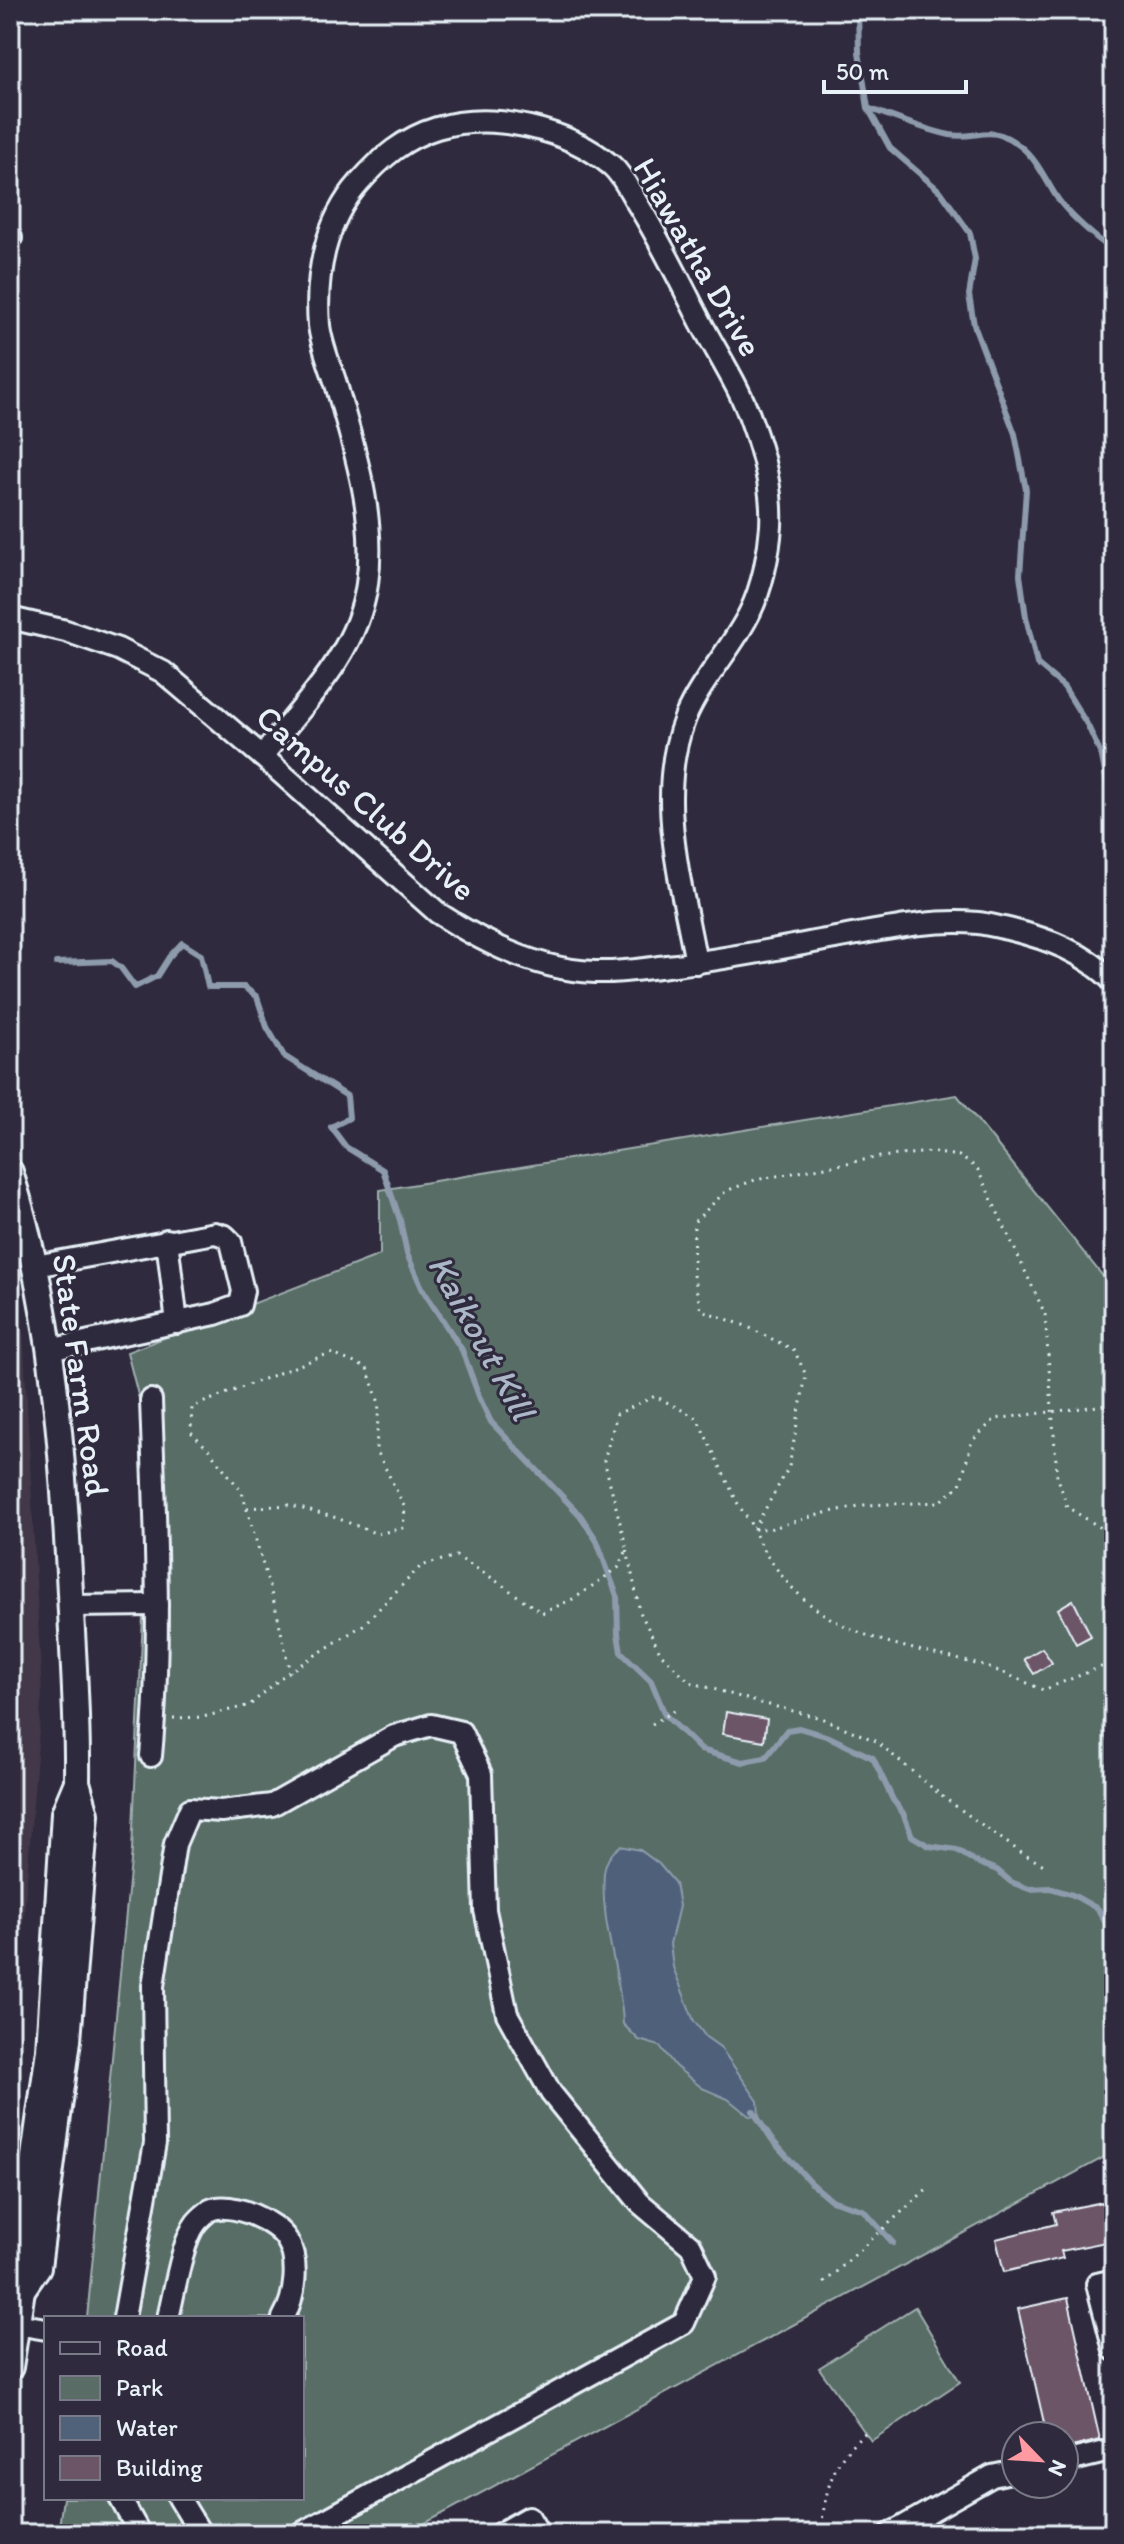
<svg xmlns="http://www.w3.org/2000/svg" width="1124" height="2544" font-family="Itim,sans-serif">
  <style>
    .built { fill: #42374a }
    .green { fill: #596d66; stroke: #a0afaf; stroke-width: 2 }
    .water { fill: #50617a; stroke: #8d9bac; stroke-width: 2 }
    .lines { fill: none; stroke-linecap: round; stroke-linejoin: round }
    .stream { stroke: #8d9bac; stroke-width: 6 }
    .building { fill: #6d5568; stroke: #e8f1f8; stroke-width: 2 }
    .minor-casing { stroke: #e8f1f8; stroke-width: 26 }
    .major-casing { stroke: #e8f1f8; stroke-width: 30 }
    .path { stroke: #e8f1f8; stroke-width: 3; stroke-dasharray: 2 6; stroke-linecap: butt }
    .minor { stroke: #2f2a3d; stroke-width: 20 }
    .major { stroke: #2f2a3d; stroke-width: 24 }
    .labels { text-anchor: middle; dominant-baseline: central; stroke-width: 6; stroke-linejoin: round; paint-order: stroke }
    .street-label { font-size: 34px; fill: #e8f1f8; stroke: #2f2a3d }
    .water-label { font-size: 36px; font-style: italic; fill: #abb7c6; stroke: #2f2a3d }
  </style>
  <rect width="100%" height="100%" fill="#2f2a3d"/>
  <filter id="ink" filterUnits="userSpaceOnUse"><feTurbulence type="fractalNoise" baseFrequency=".0125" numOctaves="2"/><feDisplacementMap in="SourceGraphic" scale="16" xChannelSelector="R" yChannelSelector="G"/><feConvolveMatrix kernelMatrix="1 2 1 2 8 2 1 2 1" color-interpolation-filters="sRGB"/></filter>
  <g filter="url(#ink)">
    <polygon class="built" points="20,1268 42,1694 10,2089 10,1270"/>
    <g class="green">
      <polygon points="957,1095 1114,1290 1114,2152 405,2534 58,2534 63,2498 302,2498 302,2318 87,2318 132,1850 151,1446 127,1352 380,1255 380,1190"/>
      <polygon points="915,2307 960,2382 871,2441 819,2368"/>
    </g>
    <path class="water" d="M620 1846 640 1850 659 1864 675 1883 679 1906 670 1944 673 1967 694 2021 706 2037 720 2047 758 2101 759 2115 749 2116 728 2099 702 2088 675 2066 660 2046 639 2040 623 2024C621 1973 600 1924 604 1873 605 1862 611 1853 620 1846Z"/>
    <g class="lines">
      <g class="stream">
        <path d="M858 10 859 52 868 108C895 118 922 129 950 135 978 140 990 122 1020 146 1037 159 1045 179 1056 196 1065 211 1099 242 1114 250"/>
        <polyline points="868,108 890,148 941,192 970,233 975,259 969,295 974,325 1015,434 1026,490 1020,575 1026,617 1037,664 1064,687 1088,726 1102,757 1108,788 1114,798"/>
        <polyline points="56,963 112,961 121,968 135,987 157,976 169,957 182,943 201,955 208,987 244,987 257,997 267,1027 284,1056 347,1096 349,1118 331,1127 346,1147 383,1170 400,1220 407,1254 423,1290 462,1350 480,1399 491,1422 580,1515 597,1541 617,1596 618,1634 621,1652 651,1681 665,1715 701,1750 743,1762 765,1758 787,1730 799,1728 829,1737 873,1758 893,1800 903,1813 912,1836 929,1846 957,1850 976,1862 997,1870 1011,1882 1029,1889 1050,1888 1073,1895 1098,1909 1114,1938"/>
        <polyline points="753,2111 771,2139 811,2183 831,2200 863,2210 893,2243"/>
      </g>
    </g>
    <g class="building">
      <polygon points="1073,1600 1091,1636 1076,1644 1058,1609"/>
      <polygon points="1042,1648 1052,1663 1034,1674 1024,1659"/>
      <polygon points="726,1712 767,1719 764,1741 723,1734"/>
      <polygon points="1103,2202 1111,2241 1061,2251 1063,2258 1004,2272 996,2239 1056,2224 1053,2212"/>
      <polygon points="1068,2298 1100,2440 1064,2449 1064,2436 1047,2436 1018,2309"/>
    </g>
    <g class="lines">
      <g class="minor-casing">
        <g id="minor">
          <polyline points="10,238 11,238"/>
          <path d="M10 618 66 631 118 649 163 672 262 756 438 913C485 944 538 970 595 972 619 973 643 969 667 966 731 959 795 945 858 934 897 927 939 919 978 923 988 924 998 927 1008 929 1049 939 1084 952 1114 982"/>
          <path d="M262 756C303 705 358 652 367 584 377 516 354 449 336 384 330 365 321 344 319 325 315 276 325 221 359 183 381 158 404 138 437 128 492 111 568 129 612 166 623 176 629 190 637 203 662 243 682 286 704 328 720 358 741 390 752 423 764 456 773 490 771 526 769 554 762 588 750 612 732 649 701 680 685 718 654 796 682 884 696 963"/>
          <polyline points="167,1240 177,1323"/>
          <polyline points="35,1266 215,1233 225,1236 231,1242 243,1291 240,1305 215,1314 49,1350"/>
          <polyline points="71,1606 157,1605"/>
          <path d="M151 1756C162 1638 155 1519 151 1400"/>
          <polyline points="1114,2280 1097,2284 1114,2350"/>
          <polyline points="124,2318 155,2143 153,1986 175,1844 190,1809 221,1811 272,1805 394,1736 431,1725 461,1732 481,1774 485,1910 507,2014 551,2093 640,2203 691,2246 705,2276 684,2323 300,2534"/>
          <path d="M168 2318C174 2294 182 2241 196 2223 199 2219 207 2212 210 2210 232 2201 276 2221 287 2240 300 2261 295 2298 283 2318"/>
          <polyline points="16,2324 46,2329"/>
          <polyline points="1064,2462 1114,2450"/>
          <polyline points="120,2498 140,2534"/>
          <polyline points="179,2498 201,2534"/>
          <polyline points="499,2534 529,2517 539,2534"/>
          <polyline points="890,2534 992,2476 1016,2471"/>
        </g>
      </g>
      <g class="major-casing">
        <g id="major">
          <path d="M10 1172C53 1308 63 1451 70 1593 73 1656 78 1719 77 1782L86 1814 68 2040 38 2267 22 2290"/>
          <polyline points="10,2367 22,2290 18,2270 49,2050 64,1813 77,1782"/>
        </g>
      </g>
      <g class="path">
        <polyline points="247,1508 288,1505 337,1518 377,1534 403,1528 405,1508 376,1449 379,1403 367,1368 330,1353 192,1407 191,1432 210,1451 242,1492 277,1613 290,1672"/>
        <path d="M1114 1536 1067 1507 1057 1475 1045 1314 977 1168 959 1156 930 1152 880 1157 755 1180 726 1191 694 1222 693 1275 701 1310 746 1326 794 1350 806 1375 789 1467 754 1529C760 1548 770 1560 782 1576 834 1641 906 1645 980 1665 1001 1671 1023 1681 1043 1690L1106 1665 1114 1664"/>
        <polyline points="627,1550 640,1612 661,1654 690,1682 757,1702 821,1718 876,1741 943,1797 1023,1854 1044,1865"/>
        <polyline points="173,1718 203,1717 250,1705 284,1675 363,1625 421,1566 456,1556 492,1578 542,1613 575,1598 618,1568 627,1550 604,1460 617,1414 655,1396 697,1418 738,1504 754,1529 769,1529 825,1513 864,1505 940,1502 960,1485 972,1441 995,1419 1114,1404"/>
        <polyline points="652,1724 678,1709"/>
        <polyline points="824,2283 930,2186"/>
        <path d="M821 2534C824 2494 832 2458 865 2433"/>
      </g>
      <use href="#minor" class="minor"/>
      <use href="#major" class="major"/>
    </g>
  </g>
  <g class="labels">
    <g class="street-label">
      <text transform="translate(698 257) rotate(60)">Hiawatha Drive</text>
      <text transform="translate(366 803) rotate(41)">Campus Club Drive</text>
      <text transform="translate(81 1375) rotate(82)">State Farm Road</text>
    </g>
    <g class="water-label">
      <text transform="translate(482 1337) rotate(61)">Kaikout Kill</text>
    </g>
  </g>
  <rect width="1124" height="2544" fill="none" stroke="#2f2a3d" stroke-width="40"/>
  <rect x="20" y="20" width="1084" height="2504" fill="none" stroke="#e8f1f8" stroke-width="3" filter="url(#ink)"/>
  <rect x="44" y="2316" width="260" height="184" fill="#2f2a3d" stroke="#797a88" stroke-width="2"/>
  <rect x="60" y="2342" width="40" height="12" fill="#2f2a3d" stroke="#797a88" stroke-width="2"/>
  <text x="116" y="2356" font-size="24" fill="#e8f1f8">Road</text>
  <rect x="60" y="2376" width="40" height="24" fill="#596d66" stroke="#797a88" stroke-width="2"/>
  <text x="116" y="2396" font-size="24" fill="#e8f1f8">Park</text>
  <rect x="60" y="2416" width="40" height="24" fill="#50617a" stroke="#797a88" stroke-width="2"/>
  <text x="116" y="2436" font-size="24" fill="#e8f1f8">Water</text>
  <rect x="60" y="2456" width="40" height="24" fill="#6d5568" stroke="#797a88" stroke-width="2"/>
  <text x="116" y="2476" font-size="24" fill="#e8f1f8">Building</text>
  <g transform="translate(1040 2460) rotate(115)"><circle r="38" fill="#2f2a3d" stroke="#797a88" stroke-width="2"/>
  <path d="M0-6L14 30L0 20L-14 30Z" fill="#ff9aa2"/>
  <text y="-12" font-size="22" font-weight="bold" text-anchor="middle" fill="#e8f1f8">N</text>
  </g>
  <path d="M824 80v12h142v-12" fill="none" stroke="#e8f1f8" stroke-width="4"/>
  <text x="836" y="80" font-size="24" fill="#e8f1f8" stroke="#2f2a3d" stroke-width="6" paint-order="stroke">50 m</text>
</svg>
